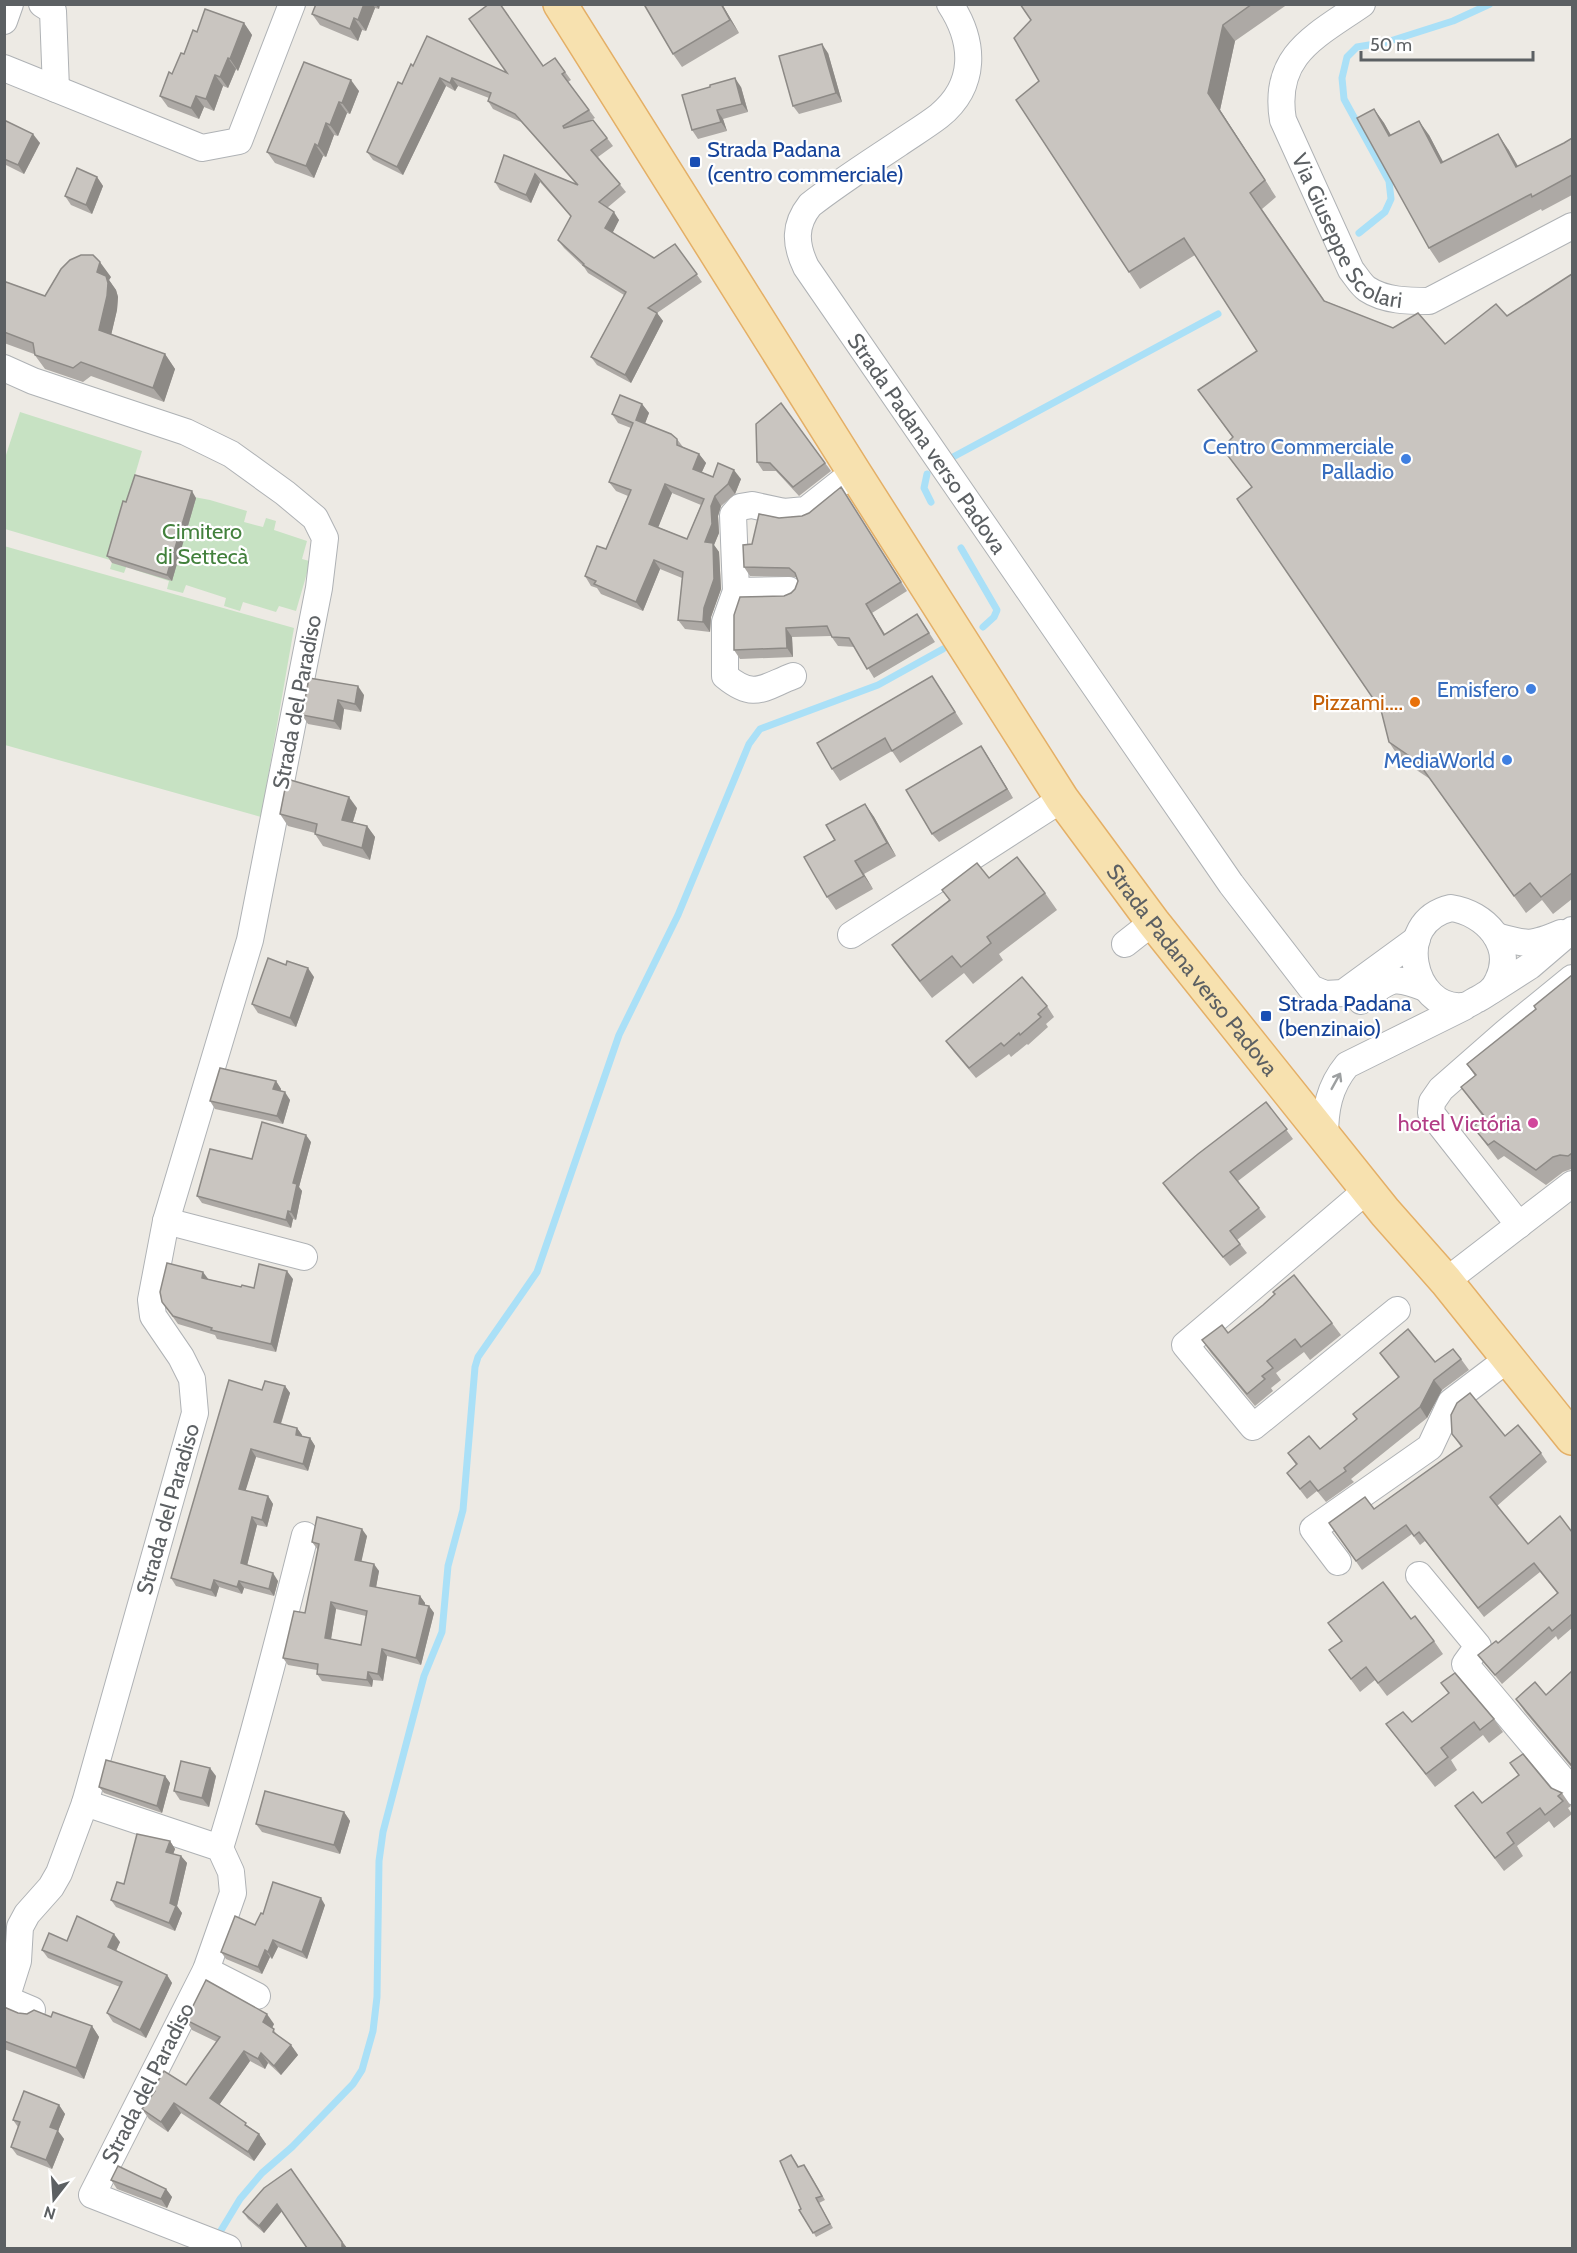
<svg xmlns="http://www.w3.org/2000/svg" width="1577" height="2253" font-family="Cabin,sans-serif">
  <style>
    .green { fill: #c7e2c3 }
    .lines { fill: none; stroke-linecap: round; stroke-linejoin: round }
    .stream { stroke: #aae0f7; stroke-width: 7 }
    .minor-casing { stroke: #afb2b5; stroke-width: 28 }
    .major-casing { stroke: #e4af66; stroke-width: 36 }
    .minor { stroke: #fff; stroke-width: 26 }
    .major { stroke: #f7e1af; stroke-width: 33 }
    .wall { fill: #ada9a5; fill-rule: evenodd }
    .shaded-wall { fill: #8d8a86 }
    .building { fill: #c9c5c0; stroke: #8d8a86; stroke-width: 1.5; fill-rule: evenodd }
    .oneway { stroke: #9da0a1 }
    .transit-dot { fill: #1a4fb4; stroke: #fff; stroke-width: 2 }
    .shop-dot { fill: #3f7fe0; stroke: #fff; stroke-width: 2 }
    .food-dot { fill: #e8710a; stroke: #fff; stroke-width: 2 }
    .hotel-dot { fill: #d1479c; stroke: #fff; stroke-width: 2 }
    .labels { text-anchor: middle; dominant-baseline: central; stroke-width: 4.5; stroke-linejoin: round; paint-order: stroke }
    .transit-label { font-size: 22px; fill: #164399; stroke: #fff; text-anchor: start }
    .street-label { font-size: 22px; fill: #5c6063; stroke: #fff }
    .shop-label { font-size: 22px; fill: #366cbe; stroke: #fff; text-anchor: end }
    .park-label { font-size: 22px; fill: #43813d; stroke: #fff }
    .food-label { font-size: 22px; fill: #c56008; stroke: #fff; text-anchor: end }
    .hotel-label { font-size: 22px; fill: #b23c85; stroke: #fff; text-anchor: end }
  </style>
  <rect width="100%" height="100%" fill="#edeae4"/>
  <g class="green">
    <polygon points="20,412 142,451 110,560 5,529 5,458"/>
    <polygon points="194,497 210,500 247,511 244,522 263,527 266,518 276,521 274,530 307,541 302,559 313,562 310,573 307,573 296,611 279,606 276,612 243,602 240,611 224,606 226,598 186,585 183,593 167,589 169,581 135,570 128,562 124,573 110,569 124,523"/>
    <polygon points="4,546 294,628 261,817 5,745"/>
  </g>
  <g class="lines">
    <g class="stream">
      <polyline points="1359,233 1385,212 1391,199 1389,181 1344,99 1342,78 1347,57 1357,47 1387,42 1453,21 1490,4"/>
      <polyline points="953,457 1218,314"/>
      <polyline points="927,474 924,488 931,502"/>
      <polyline points="961,548 997,610 994,617 983,627"/>
      <polyline points="217,2237 240,2199 262,2173 292,2147 324,2114 353,2084 362,2070 373,2031 377,1997 379,1861 383,1832 424,1676 442,1632 448,1566 463,1510 475,1367 478,1357 537,1272 619,1035 678,915 749,744 760,729 878,685 943,649"/>
    </g>
    <g class="minor-casing">
      <g id="minor">
        <polyline points="42,4 53,11 56,89"/>
        <path id="s1" d="M950 4C975 42 977 85 939 116 926 126 911 135 898 144 868 164 838 183 810 205 794 225 795 244 806 267L1231 884 1311 988 1325 994 1343 993 1417 939"/>
        <path id="s2" d="M1362 4C1316 36 1272 55 1283 120L1351 270C1356 276 1361 285 1367 289 1385 301 1409 301 1429 301L1572 226"/>
        <polyline points="4,21 10,4"/>
        <polyline points="4,68 202,148 239,141 292,4"/>
        <polyline points="4,368 33,381 186,432 231,454 285,493 315,518 325,538 319,588 250,940 166,1221 151,1300 153,1316 181,1357 192,1379 195,1413 85,1803 220,1848 231,1872 233,1893 206,1970 92,2195 228,2248"/>
        <polyline points="736,591 789,590"/>
        <path d="M793 676C762 688 754 700 725 676V622L736 591 733 515 740 507 752 505 784 512 806 510 854 472"/>
        <path d="M1451 908C1485 913 1515 945 1498 980 1494 990 1487 994 1478 999 1473 1001 1468 1006 1462 1006 1413 1010 1391 922 1451 908Z"/>
        <polyline points="851,935 1062,799"/>
        <path d="M1496 936C1528 945 1530 946 1561 933"/>
        <polyline points="1125,944 1153,922"/>
        <polyline points="1491,991 1530,966 1572,930"/>
        <path d="M1361 1001C1390 980 1390 974 1425 988"/>
        <path d="M1325 1137C1325 1109 1329 1087 1347 1065L1464 1007"/>
        <polyline points="1367,1190 1185,1345 1253,1427 1397,1310"/>
        <polyline points="166,1221 304,1257"/>
        <polyline points="1519,1225 1431,1113 1432,1102 1441,1089 1506,1032 1572,978"/>
        <polyline points="1446,1281 1572,1184"/>
        <polyline points="1338,1562 1313,1529 1430,1447 1451,1402 1509,1358"/>
        <polyline points="1419,1575 1478,1646 1465,1664 1572,1791"/>
        <path d="M220 1848C252 1745 279 1639 305 1535"/>
        <polyline points="206,1970 257,1996"/>
        <polyline points="32,2010 6,1999 18,1961 20,1927 27,1914 51,1887 59,1873 85,1803"/>
      </g>
    </g>
    <g class="major-casing">
      <g id="major">
        <path id="s3" d="M560 4 854 472 1062 799 1153 922 1385 1212 1446 1281 1572 1438"/>
      </g>
    </g>
    <use href="#minor" class="minor"/>
    <use href="#major" class="major"/>
  </g>
  <g class="wall">
    <polygon points="316,4 380,4 379,9 375,8 366,31 362,30 358,41 320,25 312,14"/>
    <polygon points="722,4 739,33 682,67 673,54"/>
    <polygon points="1020,4 1288,4 1235,41 1220,110 1276,197 1262,209 1325,301 1393,328 1445,344 1507,316 1572,274 1572,899 1553,914 1542,900 1526,913 1430,779 1400,759 1389,742 1381,710 1252,487 1222,448 1233,438 1198,390 1257,351 1195,255 1140,289 1129,272 1039,81 1031,20"/>
    <polygon points="244,23 252,35 238,71 236,69 228,88 223,86 214,111 204,107 199,119 168,107 160,96 172,74 197,32"/>
    <polygon points="828,53 842,102 799,114 793,106"/>
    <polygon points="555,58 571,80 568,82 595,118 589,121 607,138 613,146 598,157 626,192 607,208 619,220 612,233 654,258 675,244 702,282 657,313 663,321 631,383 597,365 591,357 624,295 588,273 584,267 564,248 558,240 571,217 540,182 531,203 500,190 495,182 504,155 576,184 521,122 493,109 488,101 489,98 458,86 455,91 446,86 403,175 373,160 367,152 402,84 413,66 507,73 543,66"/>
    <polygon points="304,62 359,91 350,114 347,113 338,136 334,135 326,157 323,156 314,178 275,163 267,152"/>
    <polygon points="741,87 748,112 723,119 727,131 698,139 692,130"/>
    <polygon points="1374,109 1384,123 1391,135 1429,135 1443,162 1508,149 1518,166 1564,143 1572,138 1572,195 1542,211 1541,209 1439,263 1429,248"/>
    <polygon points="4,120 40,143 24,174 4,164"/>
    <polygon points="97,177 103,186 92,214 71,205 65,196"/>
    <polygon points="111,277 109,280 116,290 118,297 117,310 111,335 165,354 175,369 164,402 91,376 83,382 45,369 34,354 4,343 4,286 45,296"/>
    <polygon points="781,403 831,471 799,496 776,471 763,471 757,462"/>
    <path d="M642 404 649 413 645 423 677 439 683 447 699 454 706 463 702 472 713 477 741 479 735 494 721 506 718 516 719 533 714 545 719 552 721 589 711 617 710 632 685 629 678 620 682 578 660 569 643 611 601 594 597 588 591 586 585 576 606 549 628 496 616 491 609 482 631 428 618 423 612 414ZM672 493 701 505 687 539 658 527Z"/>
    <polygon points="847,497 907,591 872,613 885,634 923,623 935,642 874,678 855,647 838,646 831,636 792,637 793,657 740,659 734,650 784,596 791,593 795,589 798,581 796,577 750,576 744,567 752,544 779,518 802,516"/>
    <polygon points="196,498 172,581 112,563 107,556 126,502"/>
    <polygon points="309,678 364,695 361,712 344,709 341,730 308,724 302,715"/>
    <polygon points="940,688 963,724 900,763 892,751 840,781 832,769"/>
    <polygon points="981,746 1013,798 939,842 932,834"/>
    <polygon points="865,804 874,817 896,856 864,874 873,889 836,910 827,897 835,840"/>
    <polygon points="357,808 353,822 367,826 375,837 370,860 323,846 315,834 315,833 288,826 280,814"/>
    <polygon points="989,878 1045,893 1057,910 999,954 1003,960 973,984 964,973 932,998 904,962 892,945 949,900 942,890"/>
    <polygon points="286,965 314,977 296,1027 258,1013 252,1004"/>
    <polygon points="1572,975 1572,1170 1571,1169 1563,1172 1546,1185 1504,1156 1498,1160 1473,1127 1484,1118 1461,1087 1475,1076 1467,1064 1536,1009"/>
    <polygon points="1047,1006 1054,1017 1046,1024 1048,1027 1028,1045 1027,1044 1011,1057 1009,1054 976,1078 954,1052 946,1041"/>
    <polygon points="276,1081 281,1089 280,1091 290,1100 283,1124 215,1109 210,1101"/>
    <polygon points="1266,1102 1293,1139 1238,1181 1266,1217 1237,1240 1247,1253 1230,1266 1170,1193 1163,1183"/>
    <polygon points="311,1142 299,1187 302,1191 296,1220 293,1219 291,1228 202,1203 197,1196 252,1159"/>
    <polygon points="208,1279 241,1287 254,1288 293,1279 276,1352 217,1339 215,1335 178,1324 162,1302"/>
    <polygon points="1332,1323 1341,1335 1310,1360 1304,1352 1276,1373 1281,1380 1271,1388 1273,1391 1255,1406 1211,1353 1202,1340 1228,1333"/>
    <polygon points="1380,1353 1435,1362 1461,1359 1469,1370 1442,1390 1427,1418 1351,1479 1354,1482 1326,1502 1317,1491 1307,1499 1287,1473 1296,1465 1288,1453 1320,1449 1357,1419 1398,1377"/>
    <polygon points="285,1386 290,1393 281,1424 297,1428 302,1435 302,1437 310,1438 315,1446 308,1471 256,1457 245,1491 268,1496 273,1504 267,1527 257,1525 247,1565 278,1581 274,1596 244,1588 242,1594 219,1587 216,1597 176,1586 171,1578 262,1390"/>
    <polygon points="1452,1434 1505,1436 1541,1453 1547,1462 1497,1506 1528,1544 1572,1532 1572,1628 1558,1640 1556,1636 1502,1684 1478,1655 1498,1643 1557,1593 1540,1572 1484,1617 1425,1541 1420,1545 1412,1534 1362,1570 1329,1523 1374,1509 1461,1447"/>
    <path d="M367 1536 361 1561 379 1571 376 1587 420 1596 425 1603V1605L429 1606 434 1613 421 1665 387 1656 383 1681 373 1680 372 1687 322 1681 317 1674V1670L288 1665 283 1658 305 1613 318 1550 312 1542ZM336 1609 366 1616 361 1645 331 1639Z"/>
    <polygon points="1411,1619 1434,1641 1443,1654 1387,1696 1375,1680 1360,1692 1329,1650 1342,1641 1328,1623"/>
    <polygon points="1572,1671 1572,1768 1525,1712 1516,1699 1546,1695"/>
    <polygon points="1441,1683 1494,1719 1503,1732 1489,1743 1483,1735 1451,1760 1457,1770 1435,1787 1386,1724 1412,1722 1449,1693"/>
    <polygon points="1510,1763 1551,1788 1562,1793 1571,1806 1568,1808 1572,1814 1554,1828 1549,1821 1517,1846 1523,1856 1504,1871 1455,1806 1482,1803 1519,1775"/>
    <polygon points="165,1776 170,1783 162,1813 104,1793 99,1787"/>
    <polygon points="216,1776 209,1807 180,1800 174,1791"/>
    <polygon points="344,1812 350,1821 340,1854 262,1832 256,1824"/>
    <polygon points="170,1841 175,1849 173,1854 181,1856 187,1863 177,1906 182,1913 175,1931 116,1907 111,1900 124,1884"/>
    <polygon points="325,1905 307,1959 278,1947 272,1959 270,1957 262,1974 226,1959 221,1952 255,1925 263,1914"/>
    <polygon points="67,1941 120,1942 116,1951 167,1975 172,1983 146,2038 113,2022 107,2013 120,1987 48,1958 42,1950"/>
    <polygon points="4,2007 18,2013 51,2017 92,2026 99,2037 84,2079 4,2049"/>
    <polygon points="186,2020 274,2024 272,2028 279,2037 291,2045 298,2055 281,2075 268,2063 265,2069 250,2061 219,2105 259,2134 266,2144 254,2161 181,2113 168,2132 149,2119 142,2109 155,2092 153,2089 186,2085 217,2042 192,2030"/>
    <polygon points="59,2105 65,2114 58,2131 64,2139 52,2169 17,2155 11,2147 18,2127 13,2120"/>
    <polygon points="791,2155 799,2167 807,2169 825,2200 819,2203 833,2228 816,2237 801,2209"/>
    <polygon points="291,2169 347,2248 307,2248 282,2211 264,2233 248,2219 243,2212"/>
    <polygon points="111,2180 166,2189 172,2197 167,2208 117,2189"/>
  </g>
  <g class="shaded-wall">
    <polygon points="364,4 373,4 375,8 366,31 358,20"/>
    <polygon points="375,4 380,4 379,9"/>
    <polygon points="721,4 722,4 739,33 730,20"/>
    <polygon points="354,18 362,30 358,41 350,29"/>
    <polygon points="244,23 252,35 238,71 230,59"/>
    <polygon points="1223,25 1235,41 1220,110 1276,197 1208,93"/>
    <polygon points="822,44 828,53 842,102 836,93"/>
    <polygon points="228,58 236,69 228,88 220,77"/>
    <polygon points="215,75 223,86 214,111 206,99"/>
    <polygon points="440,78 446,86 403,175 397,167"/>
    <polygon points="452,78 458,86 455,91 450,83"/>
    <polygon points="735,78 741,87 748,112 742,104"/>
    <polygon points="351,80 359,91 350,114 342,103"/>
    <polygon points="196,96 204,107 199,119 191,108"/>
    <polygon points="339,102 347,113 338,136 330,125"/>
    <polygon points="1374,109 1384,123 1399,150 1389,136"/>
    <polygon points="717,110 723,119 727,131 721,122"/>
    <polygon points="1419,121 1429,135 1451,177 1441,163"/>
    <polygon points="326,123 334,135 326,157 318,146"/>
    <polygon points="33,134 40,143 24,174 18,165"/>
    <polygon points="1498,134 1508,149 1526,181 1516,167"/>
    <polygon points="315,144 323,156 314,178 306,166"/>
    <polygon points="535,174 540,182 531,203 526,195"/>
    <polygon points="97,177 103,186 92,214 86,205"/>
    <polygon points="614,212 619,220 611,236 605,228"/>
    <polygon points="100,262 111,277 109,280 116,290 118,297 117,310 109,344 99,330 97,272"/>
    <polygon points="657,313 663,321 631,383 625,375"/>
    <polygon points="165,354 175,369 164,402 153,388"/>
    <polygon points="642,404 649,413 643,429 636,420"/>
    <polygon points="699,454 706,463 699,478 693,469"/>
    <polygon points="734,470 741,479 735,494 728,484"/>
    <polygon points="665,484 672,493 656,533 649,524"/>
    <polygon points="192,491 196,498 172,581 167,575"/>
    <polygon points="715,496 721,506 718,516 719,533 714,545 719,552 721,589 711,617 710,632 703,622 705,542 711,506"/>
    <polygon points="654,560 660,569 643,611 636,602"/>
    <polygon points="866,604 872,613 890,644 884,635"/>
    <polygon points="786,628 792,637 793,657 787,648"/>
    <polygon points="358,686 364,695 361,712 355,704"/>
    <polygon points="338,700 344,709 341,730 334,721"/>
    <polygon points="981,746 987,755 1013,798 1007,789"/>
    <polygon points="349,797 357,808 350,831 342,820"/>
    <polygon points="865,804 874,817 896,856 887,843"/>
    <polygon points="367,826 375,837 370,860 362,848"/>
    <polygon points="855,861 864,874 873,889 864,876"/>
    <polygon points="308,968 314,977 296,1027 290,1018"/>
    <polygon points="276,1081 281,1089 279,1096 273,1089"/>
    <polygon points="285,1092 290,1100 283,1124 277,1116"/>
    <polygon points="306,1135 311,1142 299,1187 302,1191 296,1220 291,1212 293,1183"/>
    <polygon points="288,1211 293,1219 291,1228 286,1220"/>
    <polygon points="287,1271 293,1279 276,1352 271,1344"/>
    <polygon points="203,1272 209,1280 202,1278"/>
    <polygon points="1434,1380 1442,1390 1427,1418 1420,1407"/>
    <polygon points="285,1386 290,1393 279,1429 274,1422"/>
    <polygon points="297,1428 302,1435 301,1442 296,1435"/>
    <polygon points="310,1438 315,1446 308,1471 303,1464"/>
    <polygon points="251,1449 256,1457 244,1496 239,1489"/>
    <polygon points="268,1496 273,1504 267,1527 262,1520"/>
    <polygon points="252,1517 257,1525 246,1570 241,1563"/>
    <polygon points="362,1529 367,1536 360,1568 355,1560"/>
    <polygon points="374,1564 379,1571 375,1593 370,1586"/>
    <polygon points="273,1573 278,1581 274,1596 269,1589"/>
    <polygon points="214,1580 219,1587 216,1597 211,1590"/>
    <polygon points="239,1581 244,1588 242,1594 237,1587"/>
    <polygon points="420,1596 425,1603 424,1611 419,1604"/>
    <polygon points="331,1602 336,1609 330,1645 325,1638"/>
    <polygon points="429,1606 434,1613 421,1665 416,1658"/>
    <polygon points="382,1649 387,1656 383,1681 378,1674"/>
    <polygon points="368,1672 373,1680 372,1687 367,1680"/>
    <polygon points="210,1768 216,1776 209,1807 202,1798"/>
    <polygon points="165,1776 170,1783 162,1813 157,1806"/>
    <polygon points="344,1812 350,1821 340,1854 334,1845"/>
    <polygon points="170,1841 175,1849 171,1860 166,1852"/>
    <polygon points="181,1856 187,1863 177,1906 182,1913 175,1931 169,1923 170,1903"/>
    <polygon points="321,1898 325,1905 307,1959 302,1952"/>
    <polygon points="114,1934 120,1942 114,1955 108,1947"/>
    <polygon points="273,1940 278,1947 272,1959 268,1952"/>
    <polygon points="265,1950 270,1957 262,1974 258,1967"/>
    <polygon points="167,1975 172,1983 146,2038 140,2030"/>
    <polygon points="267,2014 274,2024 270,2032 263,2022"/>
    <polygon points="92,2026 99,2037 84,2079 76,2068"/>
    <polygon points="291,2045 298,2055 281,2075 274,2066"/>
    <polygon points="244,2051 250,2061 217,2108 210,2098"/>
    <polygon points="261,2053 268,2063 265,2069 258,2059"/>
    <polygon points="174,2103 181,2113 168,2132 161,2122"/>
    <polygon points="59,2105 65,2114 58,2131 64,2139 52,2169 46,2160 50,2127"/>
    <polygon points="259,2134 266,2144 254,2161 248,2152"/>
    <polygon points="166,2189 172,2197 167,2208 161,2199"/>
    <polygon points="277,2204 282,2211 264,2233 259,2226"/>
    <polygon points="342,2242 347,2248 342,2248"/>
  </g>
  <g class="building">
    <polygon points="316,4 364,4 358,20 354,18 350,29 312,14"/>
    <polygon points="489,4 500,4 543,66 555,58 565,72 562,74 589,110 563,126 564,128 593,120 607,138 591,150 620,184 599,202 614,212 605,228 654,258 675,244 697,274 648,308 657,313 625,375 591,357 626,292 583,265 584,264 558,240 571,216 535,174 526,195 495,182 504,155 578,185 515,114 488,101 491,93 452,78 450,83 440,78 397,167 367,152 398,82 402,84 411,64 413,66 427,36 507,73 469,19"/>
    <polygon points="647,4 721,4 730,20 673,54 645,6"/>
    <polygon points="1020,4 1252,4 1223,25 1208,93 1265,180 1250,193 1324,301 1393,328 1418,313 1445,344 1496,304 1507,316 1572,274 1572,873 1541,897 1530,883 1514,896 1418,762 1389,742 1381,710 1237,499 1252,487 1222,448 1233,437 1198,390 1257,351 1184,238 1129,272 1016,100 1039,81 1014,38 1031,20"/>
    <polygon points="205,9 244,23 230,59 228,58 220,77 215,75 206,99 196,96 191,108 160,96 169,72 172,74 181,53 184,54 193,30 197,32"/>
    <polygon points="822,44 836,93 793,106 779,56"/>
    <polygon points="304,62 351,80 342,103 339,102 330,125 326,123 318,146 315,144 306,166 267,152"/>
    <polygon points="735,78 742,104 717,110 721,122 692,130 682,95 710,87 710,85"/>
    <polygon points="1374,109 1389,136 1419,121 1441,163 1498,134 1516,167 1564,143 1572,138 1572,175 1532,197 1531,194 1429,248 1357,118"/>
    <polygon points="4,120 33,134 18,165 4,159"/>
    <polygon points="77,168 97,177 86,205 65,196"/>
    <polygon points="81,255 93,255 100,262 97,272 106,276 108,283 107,296 99,330 165,354 153,388 81,362 73,368 35,355 33,343 4,332 4,286 6,282 45,296 61,269 70,260"/>
    <path d="M620 395 642 404 636 420 671 434 677 439V445L699 454 693 469 713 477 718 463 734 470 728 484 715 496 711 506 712 524 705 542 713 543 714 579 704 608 703 622 678 620 683 572 654 560 636 602 594 584 596 581 585 576 597 546 606 549 631 490 609 482 633 423 612 414ZM665 484 704 499 687 539 649 524Z"/>
    <polygon points="781,403 825,463 793,487 770,463 757,462 756,424"/>
    <polygon points="135,475 192,491 167,575 107,556 123,501 126,502"/>
    <polygon points="841,487 901,582 866,604 884,635 917,614 929,633 867,669 849,638 832,637 827,626 786,628 787,648 734,650 734,615 740,597 784,596 791,593 795,589 798,581 795,573 789,568 744,567 743,545 752,544 759,514 779,518 802,516 809,513"/>
    <polygon points="932,676 955,712 892,751 885,738 832,769 817,743"/>
    <polygon points="309,678 358,686 355,704 338,700 334,721 302,715"/>
    <polygon points="981,746 1007,789 932,834 906,790"/>
    <polygon points="287,779 349,797 342,820 367,826 362,848 315,834 317,824 280,814"/>
    <polygon points="865,804 887,843 855,861 864,876 827,897 804,857 835,840 826,825"/>
    <polygon points="1017,857 1045,893 987,937 991,943 961,967 952,956 920,981 892,945 950,900 942,890 977,863 989,878"/>
    <polygon points="268,958 286,965 287,961 308,968 290,1018 252,1004"/>
    <polygon points="1572,975 1572,1153 1568,1156 1560,1155 1553,1157 1536,1170 1494,1141 1488,1145 1473,1127 1485,1117 1461,1087 1476,1075 1467,1064 1536,1009 1534,1006"/>
    <polygon points="1022,977 1047,1006 1038,1014 1041,1017 1020,1035 1019,1033 1004,1046 1001,1043 969,1068 946,1041"/>
    <polygon points="220,1068 276,1081 273,1089 285,1092 277,1116 210,1101"/>
    <polygon points="1266,1102 1287,1129 1230,1172 1259,1208 1230,1231 1240,1244 1223,1257 1163,1183 1198,1154"/>
    <polygon points="262,1122 306,1135 293,1183 297,1184 291,1212 288,1211 286,1220 197,1196 210,1149 252,1159"/>
    <polygon points="167,1263 203,1272 202,1278 241,1287 242,1285 254,1288 259,1264 287,1271 271,1344 211,1330 212,1328 173,1316 162,1302 160,1292"/>
    <polygon points="1294,1275 1332,1323 1301,1347 1295,1339 1267,1361 1273,1368 1262,1376 1265,1379 1247,1394 1202,1340 1222,1325 1228,1333 1263,1305 1275,1294 1273,1292"/>
    <polygon points="1408,1329 1435,1362 1453,1349 1461,1359 1434,1380 1420,1407 1344,1468 1346,1471 1318,1491 1310,1481 1300,1489 1287,1473 1297,1464 1288,1453 1309,1436 1320,1449 1357,1419 1353,1414 1399,1377 1380,1353"/>
    <polygon points="229,1380 262,1390 265,1381 285,1386 274,1422 297,1428 296,1435 310,1438 303,1464 251,1449 239,1489 268,1496 262,1520 252,1517 241,1563 273,1573 269,1589 239,1581 237,1587 214,1580 211,1590 171,1578"/>
    <polygon points="1470,1393 1505,1436 1518,1425 1541,1453 1490,1497 1528,1544 1560,1516 1572,1532 1572,1614 1552,1631 1549,1627 1495,1675 1478,1655 1496,1641 1498,1643 1558,1593 1534,1563 1478,1608 1419,1532 1414,1536 1406,1525 1356,1561 1329,1523 1365,1497 1374,1509 1462,1446 1452,1434 1451,1415 1457,1403"/>
    <path d="M317 1517 362 1529 355 1560 374 1564 370 1586 420 1596 419 1604 429 1606 416 1658 382 1649 378 1674 368 1672 367 1680 317 1674 318 1664 283 1658 294 1611 305 1613 319 1544 312 1542ZM331 1602 367 1611 361 1645 325 1638Z"/>
    <polygon points="1383,1582 1411,1619 1415,1616 1434,1641 1378,1683 1366,1667 1351,1679 1329,1650 1342,1641 1328,1623"/>
    <polygon points="1572,1671 1572,1766 1516,1699 1535,1682 1546,1695"/>
    <polygon points="1455,1673 1494,1719 1480,1730 1474,1722 1441,1748 1448,1757 1426,1774 1386,1724 1403,1712 1412,1722 1449,1693 1441,1683"/>
    <polygon points="1523,1754 1551,1788 1562,1793 1558,1796 1563,1801 1545,1815 1540,1808 1507,1833 1514,1843 1495,1858 1455,1806 1473,1792 1482,1803 1519,1775 1510,1763"/>
    <polygon points="106,1760 165,1776 157,1806 99,1787"/>
    <polygon points="181,1761 210,1768 202,1798 174,1791"/>
    <polygon points="265,1791 344,1812 334,1845 256,1824"/>
    <polygon points="137,1834 170,1841 166,1852 181,1856 170,1903 176,1906 169,1923 111,1900 117,1882 124,1884"/>
    <polygon points="273,1882 321,1898 302,1952 273,1940 268,1952 265,1950 258,1967 221,1952 235,1916 255,1925 261,1913 263,1914"/>
    <polygon points="77,1916 114,1934 108,1947 167,1975 140,2030 107,2013 122,1982 42,1950 49,1933 67,1941"/>
    <polygon points="206,1980 267,2014 263,2022 274,2029 273,2032 291,2045 274,2066 261,2053 258,2059 244,2051 210,2098 246,2123 245,2125 259,2134 248,2152 174,2103 161,2122 142,2109 155,2091 153,2089 164,2071 186,2085 220,2037 186,2020"/>
    <polygon points="4,2007 18,2013 27,2014 34,2010 51,2017 53,2012 92,2026 76,2068 4,2041"/>
    <polygon points="24,2091 59,2105 50,2127 58,2130 46,2160 11,2147 20,2122 13,2120"/>
    <polygon points="791,2155 798,2167 804,2165 822,2196 816,2198 830,2224 813,2233 799,2210 801,2209 780,2161"/>
    <polygon points="118,2166 166,2189 161,2199 111,2180"/>
    <polygon points="291,2169 342,2242 342,2248 307,2248 277,2204 259,2226 243,2212 264,2188"/>
  </g>
  <defs><path id="oneway-shaft" d="M-6 0H5M1.5-3L5.5 0L1.5 3" fill="none" stroke-width="1.6" stroke-linecap="round" stroke-linejoin="round" transform="scale(1.5)"/></defs>
  <use class="oneway" href="#oneway-shaft" transform="translate(1336 1081) rotate(-61)"/>
  <g class="transit-dot">
    <rect x="689" y="156" width="12" height="12" rx="3"/>
    <rect x="1260" y="1010" width="12" height="12" rx="3"/>
  </g>
  <g class="shop-dot">
    <circle cx="1406" cy="459" r="6"/>
    <circle cx="1531" cy="689" r="6"/>
    <circle cx="1507" cy="760" r="6"/>
  </g>
  <circle class="food-dot" cx="1415" cy="702" r="6"/>
  <circle class="hotel-dot" cx="1533" cy="1123" r="6"/>
  <g class="labels">
    <g class="transit-label">
      <text x="707" y="149">Strada Padana<tspan x="707" dy="25">(centro commerciale)</tspan></text>
      <text x="1278" y="1003">Strada Padana<tspan x="1278" dy="25">(benzinaio)</tspan></text>
    </g>
    <g class="street-label">
      <text stroke="none"><textPath href="#s2" startOffset="284">Via Giuseppe Scolari</textPath></text>
      <text stroke="none"><textPath href="#s1" startOffset="562">Strada Padana verso Padova</textPath></text>
      <text transform="translate(297 702) rotate(-79)">Strada del Paradiso</text>
      <text stroke="none"><textPath href="#s3" startOffset="1155">Strada Padana verso Padova</textPath></text>
      <text transform="translate(168 1509) rotate(-74)">Strada del Paradiso</text>
      <text transform="translate(148 2083) rotate(-63)">Strada del Paradiso</text>
    </g>
    <g class="shop-label">
      <text x="1394" y="446">Centro Commerciale<tspan x="1394" dy="25">Palladio</tspan></text>
      <text x="1519" y="689">Emisfero</text>
      <text x="1495" y="760">MediaWorld</text>
    </g>
    <g class="park-label">
      <text x="202" y="531">Cimitero<tspan x="202" dy="25">di Settecà</tspan></text>
    </g>
    <g class="food-label">
      <text x="1403" y="702">Pizzami....</text>
    </g>
    <g class="hotel-label">
      <text x="1521" y="1123">hotel Victória</text>
    </g>
  </g>
  <rect width="1577" height="2253" fill="none" stroke="#5c6063" stroke-width="12"/>
  <g transform="translate(54 2199) rotate(197)" stroke="#ffffff" stroke-width="4.5" paint-order="stroke">
  <path d="M0-4.5L10 22L0 15L-10 22Z" fill="#5c6063"/>
  <text y="-9" font-size="16" font-weight="bold" text-anchor="middle" fill="#5c6063">N</text>
  </g>
  <path d="M1361 51v9h172v-9" fill="none" stroke="#5c6063" stroke-width="3"/>
  <text x="1370" y="51" font-size="18" fill="#5c6063" stroke="#ffffff" stroke-width="4.5" paint-order="stroke">50 m</text>
</svg>
